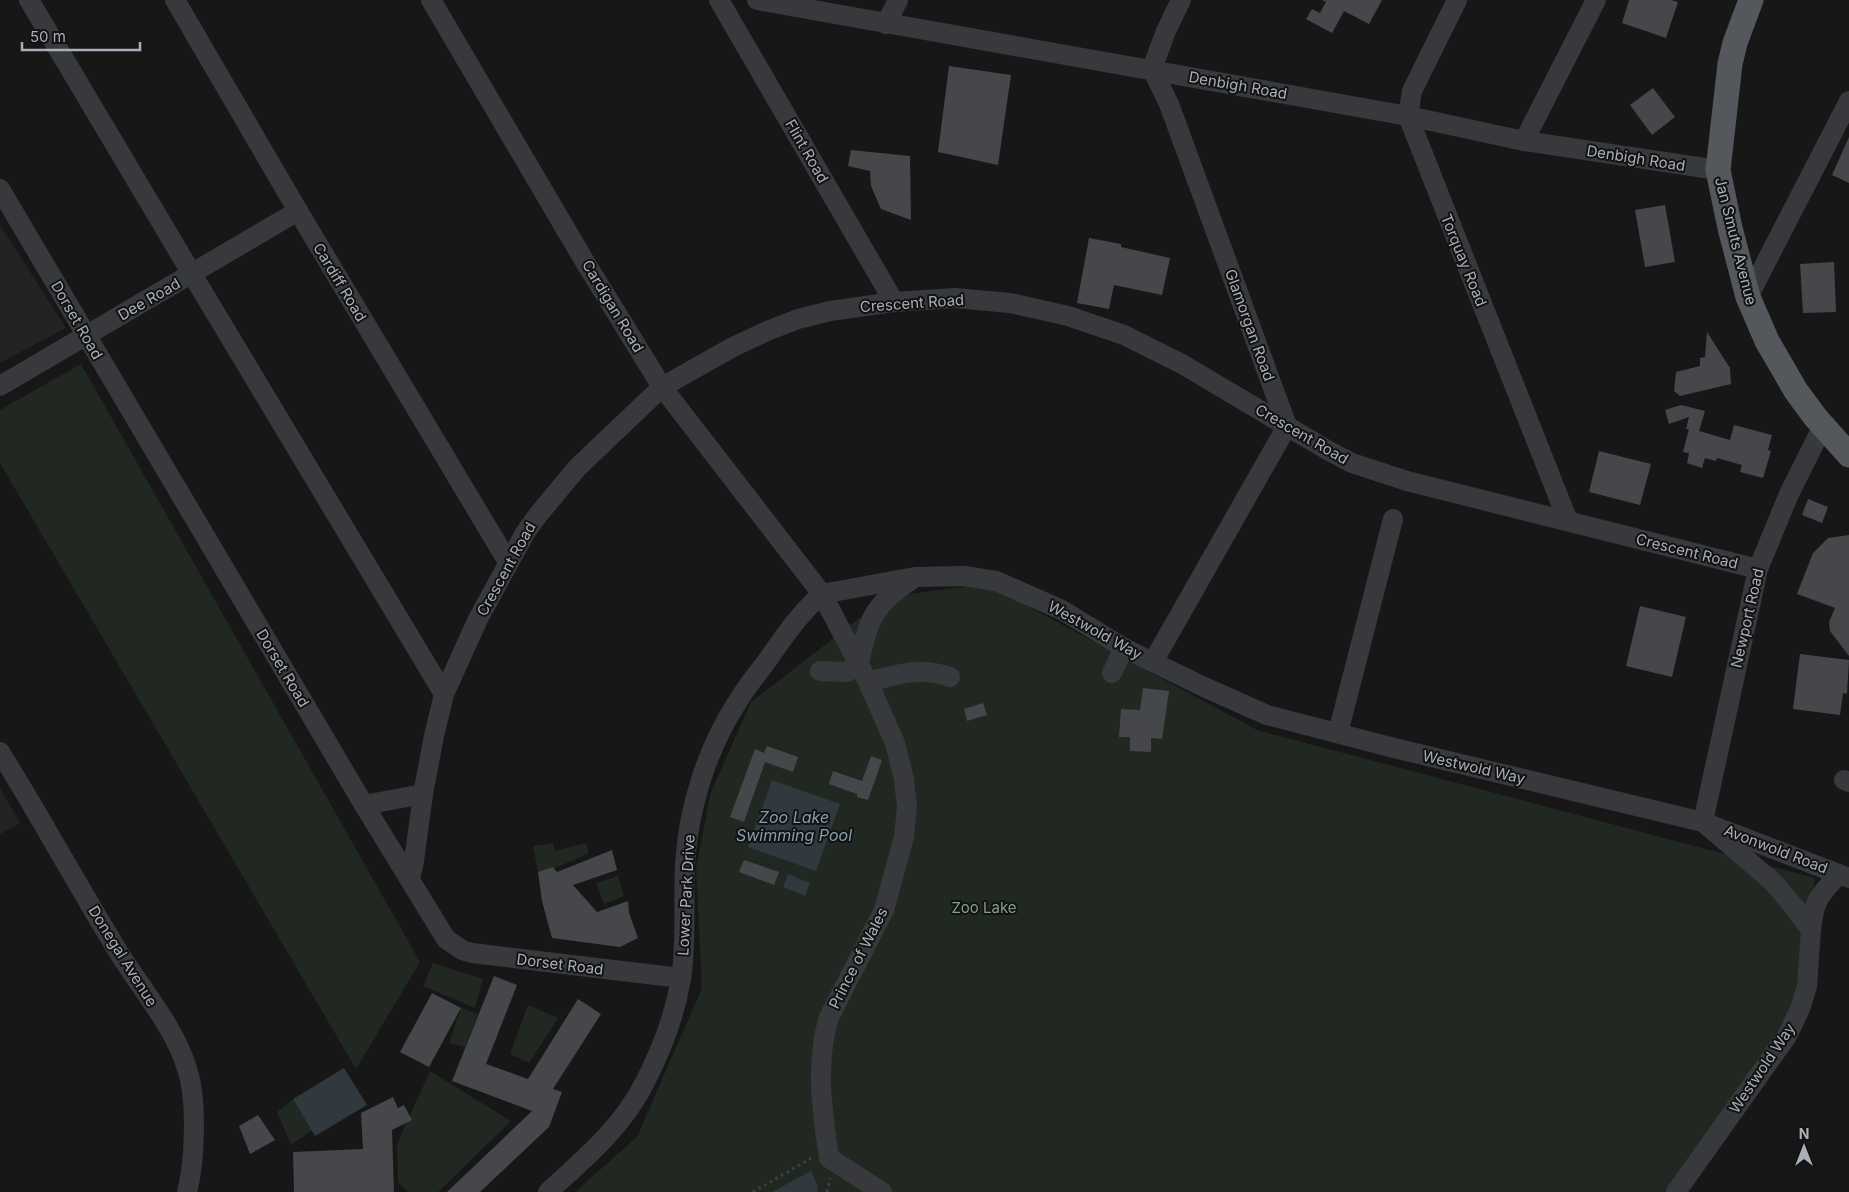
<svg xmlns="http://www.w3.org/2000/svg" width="1849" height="1192" font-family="Inter,sans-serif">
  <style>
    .built { fill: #232325 }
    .green { fill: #212821 }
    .water { fill: #2f393e }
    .building { fill: #46474b }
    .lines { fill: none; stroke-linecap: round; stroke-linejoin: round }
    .path { stroke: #3e4044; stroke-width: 3; stroke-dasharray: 2.5 4; stroke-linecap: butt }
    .minor { stroke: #38393d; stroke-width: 20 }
    .major { stroke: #54575c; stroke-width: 25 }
    .labels { text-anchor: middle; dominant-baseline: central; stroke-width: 4; stroke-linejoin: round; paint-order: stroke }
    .street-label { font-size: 15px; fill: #a9afb8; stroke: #121213 }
    .park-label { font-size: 15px; fill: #83a182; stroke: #121213 }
    .water-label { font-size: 16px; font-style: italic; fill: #839fb0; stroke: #121213 }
  </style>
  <rect width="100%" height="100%" fill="#171718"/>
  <g class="built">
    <polygon points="0,225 66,328 0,363"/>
    <polygon points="0,788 20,823 0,834"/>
  </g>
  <g class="green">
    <polygon points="81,364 420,962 356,1069 0,463 0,410"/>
    <polygon points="987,584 1257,730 1815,878 1791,1016 1669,1192 575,1192 637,1137 702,988 696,868 711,792 751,702 887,597"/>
    <polygon points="553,843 555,851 586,843 589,853 558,867 538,872 533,846"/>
    <polygon points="618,876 624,896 604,904 596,883"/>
    <polygon points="433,963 483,979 475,1008 423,986"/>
    <polygon points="528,1005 558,1018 529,1063 510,1054"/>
    <polygon points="461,1008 478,1014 465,1047 449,1043"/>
    <polygon points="430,1071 511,1121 438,1192 408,1192 398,1182 397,1144"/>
    <polygon points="293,1099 312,1130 291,1145 277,1112"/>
  </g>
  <g class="water">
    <polygon points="772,780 840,804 816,871 748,847"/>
    <polygon points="788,874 810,883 805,896 783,887"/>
    <polygon points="344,1068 367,1105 315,1136 293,1099"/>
    <polygon points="811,1171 818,1186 817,1192 772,1192"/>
  </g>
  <g class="building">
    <polygon points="1322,0 1382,0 1369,24 1344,11 1332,33 1306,19 1312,9 1320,13 1326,2"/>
    <polygon points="1629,0 1671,0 1678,2 1666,38 1622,23"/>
    <polygon points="949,66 1011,75 998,165 938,152"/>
    <polygon points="1653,88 1675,117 1652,135 1630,105"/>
    <polygon points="1849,137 1849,183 1832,175"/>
    <polygon points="851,150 910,156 911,220 881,209 871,186 870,171 848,166"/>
    <polygon points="1665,205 1675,262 1645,267 1635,210"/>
    <polygon points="1089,238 1121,244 1121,247 1170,258 1162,295 1114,285 1109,309 1077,303"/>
    <polygon points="1834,262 1836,312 1803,313 1800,264"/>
    <polygon points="1707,332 1730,368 1731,384 1680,396 1674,391 1676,372 1700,366 1700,358 1705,357"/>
    <polygon points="1681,405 1705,411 1699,431 1730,440 1734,425 1772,435 1768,450 1771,451 1763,478 1740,472 1742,465 1717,458 1716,461 1705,458 1702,468 1687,463 1689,453 1683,452 1689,429 1686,429 1689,417 1669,424 1665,410"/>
    <polygon points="1599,451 1651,464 1640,505 1589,492"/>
    <polygon points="1808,499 1828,507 1822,523 1802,515"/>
    <polygon points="1849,535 1849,656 1830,631 1829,622 1835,608 1797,594 1813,553 1828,538"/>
    <polygon points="1640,606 1686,617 1672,677 1626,666"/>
    <polygon points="1800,654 1849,660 1847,694 1843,693 1840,715 1793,709"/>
    <polygon points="1143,688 1169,691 1162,739 1151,738 1151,752 1130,751 1130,737 1119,737 1121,709 1140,710"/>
    <polygon points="983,703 987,715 967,721 964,709"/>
    <polygon points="767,746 798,757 793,772 765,762 744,822 730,817 755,749 764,753"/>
    <polygon points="871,756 882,760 868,800 857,797 857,794 829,784 833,771 862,781"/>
    <polygon points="612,850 617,870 573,885 597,912 628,901 629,913 638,938 620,947 552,938 542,901 538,872 553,867 557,872"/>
    <polygon points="744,860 779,872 774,885 739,872"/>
    <polygon points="494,976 517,985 486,1064 528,1079 578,999 601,1014 553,1089 562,1092 549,1127 480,1192 447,1192 532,1111 452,1081"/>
    <polygon points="432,993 461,1008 429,1067 400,1052"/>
    <polygon points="393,1097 398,1108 404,1105 412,1120 392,1130 394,1192 294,1192 293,1152 363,1149 361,1113"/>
    <polygon points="258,1115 275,1140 250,1154 239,1126"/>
  </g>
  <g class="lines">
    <g class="path">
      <polyline points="753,1192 813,1157"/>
      <polyline points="827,1192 830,1178"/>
    </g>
    <g class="minor">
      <polyline points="29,0 192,274 444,694"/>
      <polyline points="175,0 298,211 508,562"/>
      <path d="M431 0 585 262 662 387 822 594 868 682 895 743 904 779 907 807 904 837 884 910 829 1017C815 1063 822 1111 829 1158L882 1192"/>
      <polyline points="719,0 894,302"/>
      <polyline points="757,0 1408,116 1524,141 1718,170"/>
      <polyline points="1457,0 1412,91 1408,116 1568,521"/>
      <polyline points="886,24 898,0"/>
      <polyline points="1524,141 1596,0"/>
      <polyline points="0,189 364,805 446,939 462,950 472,953 681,978"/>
      <polyline points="1748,297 1849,101"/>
      <polyline points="0,386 298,211"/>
      <polyline points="1823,426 1789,494 1758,569 1703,822 1849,878"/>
      <polyline points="822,594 915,577 964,576 996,581 1062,610 1124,648 1204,687 1267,715 1394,748 1703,822 1773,882 1795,908 1811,930 1807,986 1800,1009 1787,1036 1676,1192"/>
      <polyline points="1153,662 1287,426 1169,104 1152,69 1166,31 1181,0"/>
      <path d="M820 671 847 672 859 664C867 621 874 604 911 580"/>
      <polyline points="1112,673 1124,648"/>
      <path d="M868 682C898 674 919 667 950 677"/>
      <polyline points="1338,733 1393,519"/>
      <path d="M0 752C40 816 76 883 116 948 140 988 175 1026 188 1072 197 1102 195 1162 187 1192"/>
      <polyline points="1844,780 1849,782"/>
      <polyline points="364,805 423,794"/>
      <polyline points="410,879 414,861 423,794 434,736 444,694 478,619 525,533 538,515 577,468 662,387 733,347 767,331 798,319 830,311 894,302 955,298 1010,303 1068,316 1124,335 1182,364 1329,451 1352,463 1407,481 1758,569"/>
      <path d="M1811 930C1814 899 1819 896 1839 874"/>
      <path d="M548 1192C585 1158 622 1128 645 1082 661 1051 675 1014 681 979 687 941 683 903 685 865 688 809 707 748 738 701 747 686 759 672 769 658 785 635 801 612 822 594"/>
    </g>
    <polyline class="major" points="1751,0 1735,43 1730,64 1718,170 1730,228 1748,297 1767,341 1796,391 1816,418 1849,455"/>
  </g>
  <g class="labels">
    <g class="street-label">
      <text transform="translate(1238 85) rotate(10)">Denbigh Road</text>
      <text transform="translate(807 151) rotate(60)">Flint Road</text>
      <text transform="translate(1636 158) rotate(9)">Denbigh Road</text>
      <text transform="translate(1736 241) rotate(76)">Jan Smuts Avenue</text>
      <text transform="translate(1464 260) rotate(68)">Torquay Road</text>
      <text transform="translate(340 282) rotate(59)">Cardiff Road</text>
      <text transform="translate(149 299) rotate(-30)">Dee Road</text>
      <text transform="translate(912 303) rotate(-4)">Crescent Road</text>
      <text transform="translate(613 306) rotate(59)">Cardigan Road</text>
      <text transform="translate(77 320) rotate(60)">Dorset Road</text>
      <text transform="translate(1250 325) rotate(70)">Glamorgan Road</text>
      <text transform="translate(1302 434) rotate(30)">Crescent Road</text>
      <text transform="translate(1687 551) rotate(14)">Crescent Road</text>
      <text transform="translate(506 569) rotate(-61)">Crescent Road</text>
      <text transform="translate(1747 618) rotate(-77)">Newport Road</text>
      <text transform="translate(1095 630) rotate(29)">Westwold Way</text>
      <text transform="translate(283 668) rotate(59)">Dorset Road</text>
      <text transform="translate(1474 767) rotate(13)">Westwold Way</text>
      <text transform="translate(1776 849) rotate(21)">Avonwold Road</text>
      <text transform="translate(686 895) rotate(-87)">Lower Park Drive</text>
      <text transform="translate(123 956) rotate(58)">Donegal Avenue</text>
      <text transform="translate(858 958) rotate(-63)">Prince of Wales</text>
      <text transform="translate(560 964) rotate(7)">Dorset Road</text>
      <text transform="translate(1762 1068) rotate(-56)">Westwold Way</text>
    </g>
    <g class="park-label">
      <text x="984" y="907">Zoo Lake</text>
    </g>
    <g class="water-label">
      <text x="794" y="817">Zoo Lake<tspan x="794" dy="18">Swimming Pool</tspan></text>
    </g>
  </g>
  <g transform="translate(1804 1147)" stroke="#121213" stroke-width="4" paint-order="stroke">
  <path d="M0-4L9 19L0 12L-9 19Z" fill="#a9afb8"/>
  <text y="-8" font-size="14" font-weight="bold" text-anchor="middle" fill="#a9afb8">N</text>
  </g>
  <path d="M22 42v8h118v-8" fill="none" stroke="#a9afb8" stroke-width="2.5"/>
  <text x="30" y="42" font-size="15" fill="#a9afb8" stroke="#121213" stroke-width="4" paint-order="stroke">50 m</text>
</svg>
